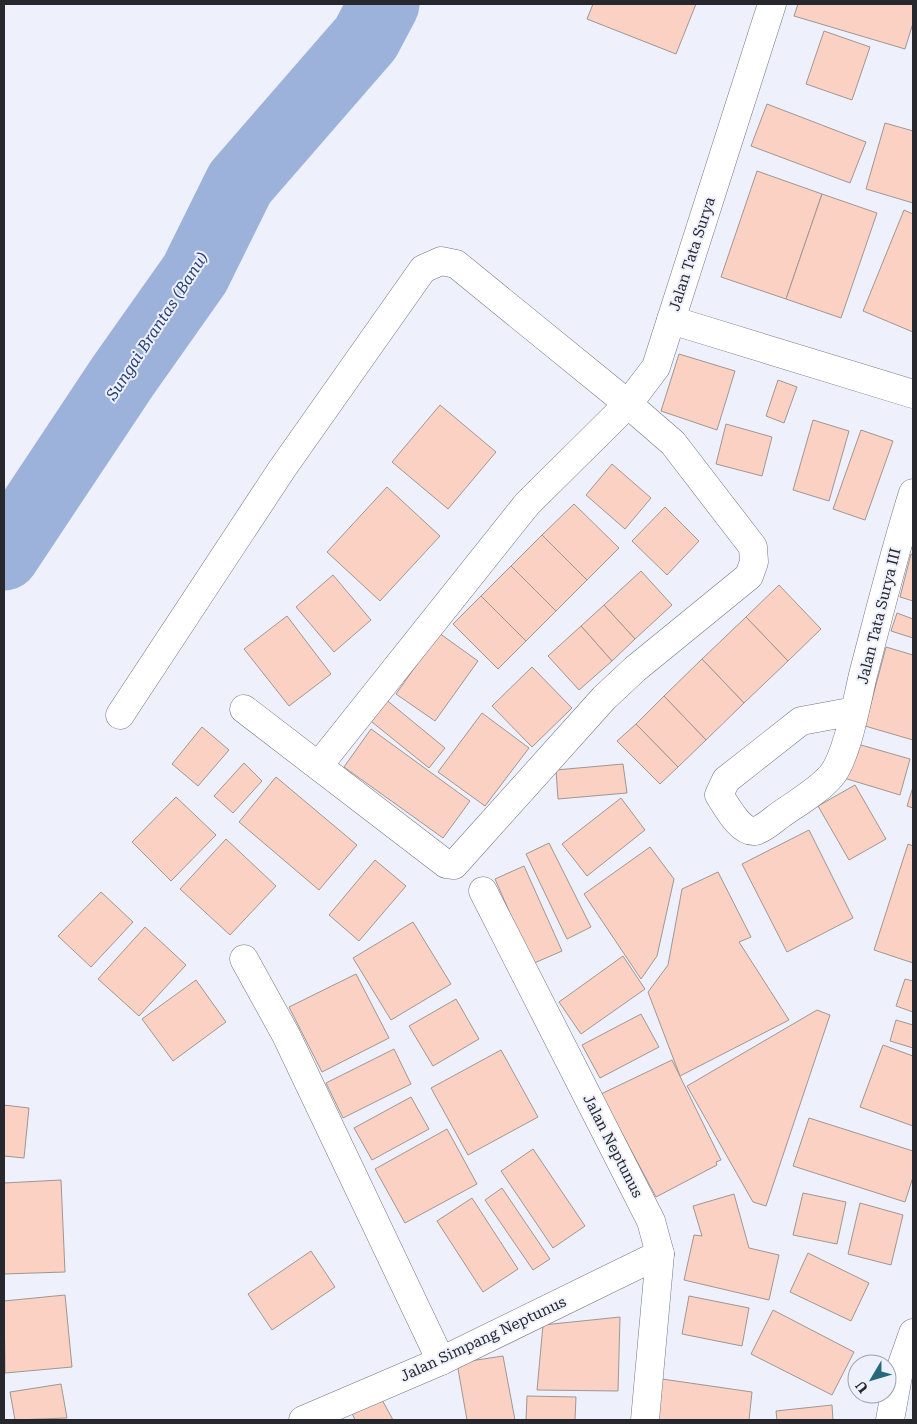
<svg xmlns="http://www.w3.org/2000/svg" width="917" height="1424" font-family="'Roboto Serif',serif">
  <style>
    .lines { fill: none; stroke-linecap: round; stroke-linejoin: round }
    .river { stroke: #9cb2db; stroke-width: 71 }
    .building { fill: #fad1c2; stroke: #a19692 }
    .street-casing { stroke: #747680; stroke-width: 29 }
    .street { stroke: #fff; stroke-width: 28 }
    .labels { text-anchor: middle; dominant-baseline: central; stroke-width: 4; stroke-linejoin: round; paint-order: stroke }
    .street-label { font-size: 15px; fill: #27282d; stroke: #eef1fc }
    .water-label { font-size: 16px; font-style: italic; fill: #284175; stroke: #eef1fc }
  </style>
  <rect width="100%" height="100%" fill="#eef1fc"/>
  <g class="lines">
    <polyline class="river" points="4,555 123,376 195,274 240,183 366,38 384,4"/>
  </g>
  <g class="building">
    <polygon points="593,4 696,4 676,54 587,19"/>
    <polygon points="798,4 913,4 913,23 905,49 794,16"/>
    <polygon points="824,31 870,47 852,100 806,84"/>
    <polygon points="767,104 866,142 850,183 751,146"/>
    <polygon points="885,123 913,131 913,203 866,189"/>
    <polygon points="757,171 822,194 786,299 721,277"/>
    <polygon points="822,194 877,213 841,318 786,299"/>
    <polygon points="904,210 913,214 913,332 863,311"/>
    <polygon points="679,354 735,371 717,430 661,411"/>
    <polygon points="778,380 797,387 784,423 766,416"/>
    <polygon points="440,405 496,452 448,509 392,462"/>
    <polygon points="813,420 849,431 829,501 793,490"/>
    <polygon points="726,424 772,437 762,476 716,464"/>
    <polygon points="861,430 893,441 865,520 833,509"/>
    <polygon points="612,464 651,498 625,529 586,495"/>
    <polygon points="387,487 440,536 380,601 327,552"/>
    <polygon points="574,504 619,548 587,580 542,535"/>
    <polygon points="665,507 699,541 667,575 632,541"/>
    <polygon points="542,535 587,580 556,611 511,566"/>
    <polygon points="911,554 913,555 913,601 900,597"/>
    <polygon points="511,566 556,611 526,641 481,596"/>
    <polygon points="641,571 672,605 635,639 604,605"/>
    <polygon points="333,575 371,620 334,652 296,607"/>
    <polygon points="779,585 821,629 788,661 746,617"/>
    <polygon points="481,596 526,641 498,669 453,624"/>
    <polygon points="604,605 635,639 612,661 581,626"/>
    <polygon points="897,613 913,619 913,638 891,631"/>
    <polygon points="287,616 331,674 289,706 244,649"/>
    <polygon points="746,617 788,661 744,703 702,659"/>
    <polygon points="581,626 612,661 579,690 548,656"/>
    <polygon points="439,633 478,661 435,721 396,694"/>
    <polygon points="886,647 913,655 913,740 865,726"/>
    <polygon points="702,659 744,703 706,740 664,696"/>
    <polygon points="532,667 572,708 532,747 492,706"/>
    <polygon points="664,696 706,740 678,767 636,724"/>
    <polygon points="384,698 445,748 429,768 367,718"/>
    <polygon points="482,713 529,748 485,806 438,772"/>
    <polygon points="636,724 678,767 660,784 617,741"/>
    <polygon points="202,727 229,750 198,786 172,764"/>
    <polygon points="371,729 470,801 443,838 344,767"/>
    <polygon points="854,743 910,759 900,795 844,778"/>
    <polygon points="244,763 262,781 233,813 214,796"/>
    <polygon points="623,764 627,793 558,799 556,770"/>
    <polygon points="276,777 357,845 319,890 239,822"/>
    <polygon points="855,785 886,839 849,860 818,806"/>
    <polygon points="913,787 913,808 907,806"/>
    <polygon points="176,797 216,835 171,881 132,842"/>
    <polygon points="621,798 645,830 587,876 562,844"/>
    <polygon points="809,830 853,918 787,952 742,864"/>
    <polygon points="226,839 276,886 230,935 180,889"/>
    <polygon points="549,843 591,927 567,939 526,854"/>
    <polygon points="908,844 913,846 913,963 874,950"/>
    <polygon points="650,847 674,879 657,956 641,979 584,894"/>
    <polygon points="375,860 406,886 359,941 329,915"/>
    <polygon points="524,866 562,951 532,964 495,879"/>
    <polygon points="718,872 751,937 739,942 789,1020 680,1076 648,992 668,965 682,889"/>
    <polygon points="101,892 133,922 91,967 58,936"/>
    <polygon points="413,922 451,984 391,1020 353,958"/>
    <polygon points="145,927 186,965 139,1016 98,979"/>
    <polygon points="623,956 645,989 581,1034 559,1002"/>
    <polygon points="356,974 389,1038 322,1072 289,1007"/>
    <polygon points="905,979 913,981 913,1012 896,1006"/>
    <polygon points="196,980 226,1022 173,1061 142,1019"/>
    <polygon points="456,999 479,1039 433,1066 409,1026"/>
    <polygon points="817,1010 830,1015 766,1206 753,1202 687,1086"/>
    <polygon points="641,1014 659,1047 600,1078 582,1045"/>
    <polygon points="896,1020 913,1025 913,1048 890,1041"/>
    <polygon points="883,1045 913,1056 913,1126 860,1107"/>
    <polygon points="394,1049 411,1084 343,1118 326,1083"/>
    <polygon points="501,1050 538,1117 468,1155 431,1088"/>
    <polygon points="672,1060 721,1160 716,1162 717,1165 656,1197 601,1094"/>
    <polygon points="411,1097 429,1129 372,1160 354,1128"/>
    <polygon points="4,1105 29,1108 24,1158 4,1156"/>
    <polygon points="809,1118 913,1151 913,1177 905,1202 793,1166"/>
    <polygon points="447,1129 477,1184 405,1223 375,1169"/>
    <polygon points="533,1149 585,1226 553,1248 501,1171"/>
    <polygon points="61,1180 65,1272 4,1274 4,1183"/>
    <polygon points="502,1188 550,1259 533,1270 485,1200"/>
    <polygon points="803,1193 846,1202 837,1244 793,1235"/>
    <polygon points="734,1194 749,1248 779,1255 769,1300 684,1280 694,1235 702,1236 693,1206"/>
    <polygon points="472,1198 518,1269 483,1292 437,1221"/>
    <polygon points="860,1203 903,1215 891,1265 848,1254"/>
    <polygon points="311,1251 335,1287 272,1330 248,1294"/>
    <polygon points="808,1253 869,1283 851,1321 790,1292"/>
    <polygon points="65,1295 72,1367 5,1373 4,1301"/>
    <polygon points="689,1296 749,1308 742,1346 682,1334"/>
    <polygon points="773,1310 854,1352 832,1395 751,1354"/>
    <polygon points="620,1317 618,1391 537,1390 543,1325"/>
    <polygon points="503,1356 515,1420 467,1420 457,1363"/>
    <polygon points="662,1379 752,1392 749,1420 656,1420"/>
    <polygon points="61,1384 67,1418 15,1420 10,1392"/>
    <polygon points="380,1396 393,1420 355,1420 351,1411"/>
    <polygon points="527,1396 576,1397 575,1420 526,1420"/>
    <polygon points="832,1405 833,1420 777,1420 776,1411"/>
  </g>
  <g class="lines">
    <g class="street-casing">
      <g id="street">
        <polyline points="772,4 671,320 913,394"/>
        <polyline points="244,709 446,864 454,865 604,698 635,669 749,576 754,562 753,547 673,443 628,404 656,367 671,320"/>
        <path d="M855 711 801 721 726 780 719 795C726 805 740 833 755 831 764 829 773 820 780 815 797 803 818 791 831 776 847 758 857 700 863 675 879 614 894 553 913 493"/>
        <polyline points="120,715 282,469 423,269 441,261 456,264 628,404 527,504 319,765"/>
        <polyline points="483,891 651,1221 660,1254 645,1420"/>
        <polyline points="244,959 286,1035 441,1361"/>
        <polyline points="303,1420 441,1361 660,1254"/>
        <polyline points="890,1420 898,1376 913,1333"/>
      </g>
    </g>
    <use href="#street" class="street"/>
  </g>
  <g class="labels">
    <g class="street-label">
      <text transform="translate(692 254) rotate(-72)">Jalan Tata Surya</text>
      <text transform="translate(879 616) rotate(-76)">Jalan Tata Surya III</text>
      <text transform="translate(613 1146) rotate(63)">Jalan Neptunus</text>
      <text transform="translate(483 1339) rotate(-25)">Jalan Simpang Neptunus</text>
    </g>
    <g class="water-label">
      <text transform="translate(157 326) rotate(-57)">Sungai Brantas (Banu)</text>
    </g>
  </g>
  <rect width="917" height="1424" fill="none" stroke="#27282d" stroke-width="10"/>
  <g transform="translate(872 1379) rotate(232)"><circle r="24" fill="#eef1fc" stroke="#9ea1a9"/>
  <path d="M0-4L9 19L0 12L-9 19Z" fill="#26697b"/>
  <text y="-8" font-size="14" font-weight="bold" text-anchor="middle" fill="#27282d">U</text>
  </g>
</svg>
